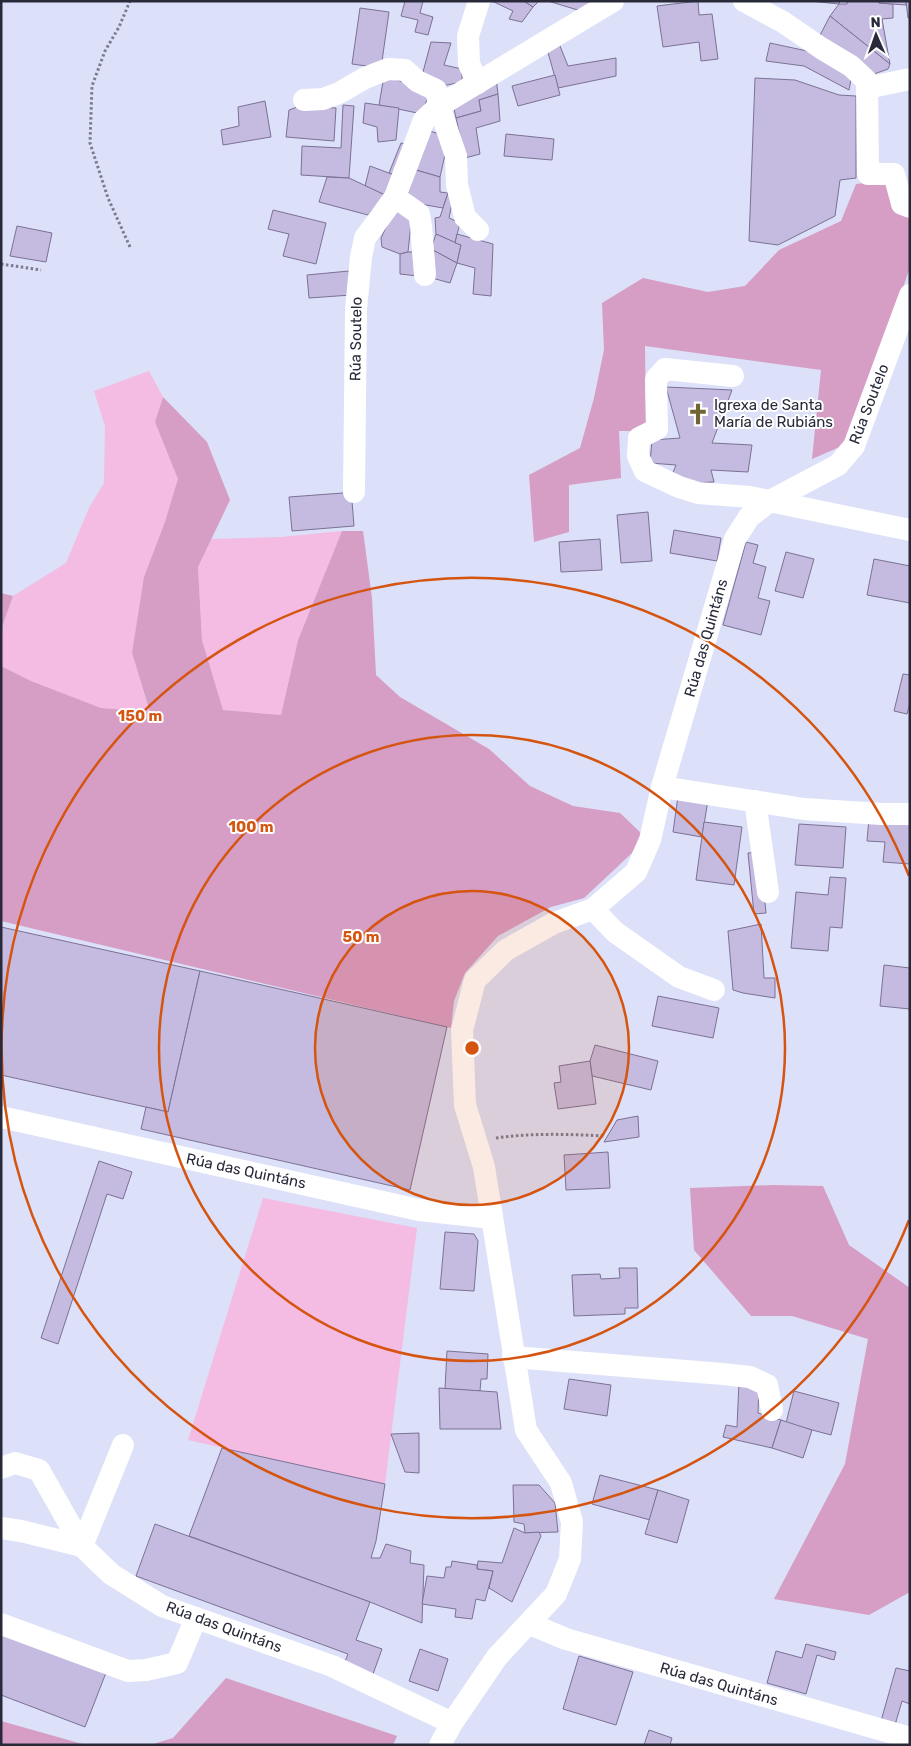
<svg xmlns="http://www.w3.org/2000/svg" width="911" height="1746" font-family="Rubik,sans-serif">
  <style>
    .green { fill: #f4bbe3 }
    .forest { fill: #d69dc5 }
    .building { fill: #c5bbe1; stroke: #7b7194 }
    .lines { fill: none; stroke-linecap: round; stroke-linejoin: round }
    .path { stroke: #797c8f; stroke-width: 3; stroke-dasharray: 2.5 2.5; stroke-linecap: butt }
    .minor { stroke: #fff; stroke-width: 22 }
    .ring { fill: none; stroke: #d55410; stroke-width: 2.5 }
    .labels { text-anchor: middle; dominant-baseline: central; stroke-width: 4; stroke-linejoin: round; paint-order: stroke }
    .street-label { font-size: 15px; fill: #282a39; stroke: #fff }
    .poi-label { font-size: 15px; fill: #282a39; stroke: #fff; text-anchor: start }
    .centre { fill: #d55410; stroke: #fff; stroke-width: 2.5 }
    .ring-label { font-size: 15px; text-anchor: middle; font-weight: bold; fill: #d55410; stroke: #fff; stroke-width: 4; stroke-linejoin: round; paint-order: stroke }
  </style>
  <rect width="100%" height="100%" fill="#dce0f8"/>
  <g class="green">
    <polygon points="149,371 163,397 155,422 179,479 165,522 132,653 150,713 101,708 31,681 1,666 1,630 13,596 66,563 89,508 104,483 105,426 94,391"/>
    <polygon points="342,531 298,640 281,715 223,710 202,640 198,567 211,539 281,537"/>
    <polygon points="263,1198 417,1228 385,1484 188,1440"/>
  </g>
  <g class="forest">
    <polygon points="888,180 910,214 910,267 851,442 812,459 821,370 645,346 646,431 619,431 621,478 569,485 569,532 534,542 529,475 580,448 594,398 604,350 602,303 643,278 708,292 745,286 779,250 841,221 856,184"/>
    <polygon points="163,397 207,442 230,500 198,567 202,640 223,710 281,715 298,640 342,531 363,531 372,598 376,675 400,697 489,749 530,786 573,806 620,813 642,834 632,853 584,898 551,907 498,936 465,973 454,1001 451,1028 1,921 1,666 31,681 101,708 150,712 132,653 144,577 165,522 178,479 155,422"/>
    <polygon points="1,593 13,596 1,630"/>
    <polygon points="773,1185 823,1186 849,1245 910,1288 910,1592 869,1615 774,1599 845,1464 868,1339 792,1316 751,1316 694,1250 690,1188"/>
    <polygon points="226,1678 397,1736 393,1745 150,1745 173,1738"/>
    <polygon points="1,1721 86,1745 1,1745"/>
  </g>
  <g class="building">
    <polygon points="405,1 423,1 420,13 433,17 428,35 415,32 418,20 401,16"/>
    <polygon points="492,1 524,1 533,7 522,22 509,19 513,11"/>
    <polygon points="524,1 539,1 533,7"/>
    <polygon points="548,1 590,1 589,6 581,11"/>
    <polygon points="698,1 699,15 712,14 718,59 701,61 699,42 663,47 657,6"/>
    <polygon points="810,1 840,1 839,4"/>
    <polygon points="847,1 879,1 879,3 893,4 893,18 882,19 890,64 830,16 839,4 847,4"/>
    <polygon points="879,1 906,1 906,5 879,3"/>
    <polygon points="906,1 910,1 910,18 908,18"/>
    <polygon points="360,8 389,12 381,68 352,64"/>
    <polygon points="830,16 890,64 888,69 871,75 818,39"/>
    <polygon points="558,41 568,66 616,58 616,76 558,88 547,49"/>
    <polygon points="431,42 451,43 444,65 462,69 462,82 442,86 423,72"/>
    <polygon points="770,43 807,51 852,74 849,90 804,66 766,61"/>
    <polygon points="555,75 560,95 518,106 512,86"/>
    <polygon points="384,76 416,86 429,93 422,114 379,105"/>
    <polygon points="496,78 498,94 479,100 481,111 456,118 453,104"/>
    <polygon points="755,78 795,80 839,95 856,96 856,178 840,180 835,216 778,245 749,241"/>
    <polygon points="498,94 500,121 476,128 480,154 465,158 456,118 481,111 479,100"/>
    <polygon points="265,101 271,137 223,145 221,130 239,126 238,107"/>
    <polygon points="365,103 399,108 396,140 378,142 377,127 363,123"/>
    <polygon points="343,105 354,106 349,178 301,175 302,146 341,148"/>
    <polygon points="300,106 336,108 334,141 286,137 289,110"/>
    <polygon points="426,130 440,134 446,150 440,177 416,170"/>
    <polygon points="506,134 554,139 552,160 504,156"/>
    <polygon points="401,143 413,145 397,176 389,173"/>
    <polygon points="370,166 397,176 385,195 365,186"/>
    <polygon points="416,170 440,177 440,192 448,193 443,208 420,204 408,193"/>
    <polygon points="327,177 349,178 385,195 368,215 319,202"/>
    <polygon points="448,193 453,198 449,218 460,223 455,243 436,234 435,218 440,217"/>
    <polygon points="395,208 412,214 408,252 400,254 382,247 381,238"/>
    <polygon points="273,210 326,223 316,264 283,256 289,234 268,229"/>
    <polygon points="17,226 52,233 46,262 10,256"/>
    <polygon points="436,234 461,245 457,263 431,249"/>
    <polygon points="457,234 493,244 491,296 473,294 475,268 457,263 461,245 455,243"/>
    <polygon points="431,249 457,263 450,283 432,278"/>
    <polygon points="408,252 417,252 418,276 400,274 400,254"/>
    <polygon points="349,271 351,295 309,298 307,275"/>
    <polygon points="666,387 732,390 712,443 752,445 748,472 711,470 714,482 691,483 672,475 676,465 650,463 652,440 680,438"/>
    <polygon points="343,493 352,501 354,526 292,531 289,497"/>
    <polygon points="648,512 652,561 621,563 617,515"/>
    <polygon points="674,530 721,538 717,561 670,553"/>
    <polygon points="600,539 602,570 561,572 559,542"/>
    <polygon points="746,542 758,545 753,563 766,567 758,598 770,601 761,635 723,625"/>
    <polygon points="786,552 814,559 803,598 775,591"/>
    <polygon points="874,559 910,566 910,603 867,595"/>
    <polygon points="903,674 910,675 910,703 907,714 894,711"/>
    <polygon points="678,796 708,800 702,837 673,832"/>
    <polygon points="869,818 910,822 910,864 883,862 885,842 867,841"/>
    <polygon points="704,822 742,827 734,885 696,880"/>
    <polygon points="799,824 846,827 843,868 795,865"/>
    <polygon points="760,852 766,913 754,914 748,853"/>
    <polygon points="830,877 846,878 842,928 830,927 828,951 791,948 796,892 828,895"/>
    <polygon points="761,924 764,978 775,978 775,998 743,993 733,990 728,931"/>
    <polygon points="1,927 200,971 168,1112 1,1075"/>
    <polygon points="884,965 910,968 910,1009 880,1006"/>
    <polygon points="200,971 447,1027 410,1190 141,1129 146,1107 168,1112"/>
    <polygon points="658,996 719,1008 713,1038 652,1026"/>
    <polygon points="595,1045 658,1061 651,1090 592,1076 590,1061"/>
    <polygon points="590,1061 596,1104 558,1109 554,1083 561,1082 559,1066"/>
    <polygon points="638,1116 639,1137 604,1142 617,1120"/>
    <polygon points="608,1152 610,1188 566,1190 564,1155"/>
    <polygon points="99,1161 132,1172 123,1199 107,1194 58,1344 41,1338"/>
    <polygon points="445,1232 474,1234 478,1241 474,1291 440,1289"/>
    <polygon points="619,1268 637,1268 638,1308 625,1308 625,1314 574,1316 572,1275 600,1274 601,1279 620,1278"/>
    <polygon points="447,1351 488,1354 487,1379 481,1379 480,1391 445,1389"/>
    <polygon points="569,1379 611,1385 607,1416 564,1409"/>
    <polygon points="739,1382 759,1385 758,1413 781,1420 772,1448 723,1437 726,1425 737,1427"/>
    <polygon points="439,1388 497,1392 501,1429 440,1429"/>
    <polygon points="794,1391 839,1403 831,1435 786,1423"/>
    <polygon points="781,1420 812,1430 803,1458 772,1448"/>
    <polygon points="419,1433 419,1473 405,1472 391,1434"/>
    <polygon points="222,1448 385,1484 376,1541 371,1558 380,1558 386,1544 411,1551 410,1563 424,1565 422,1623 370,1602 189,1536"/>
    <polygon points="600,1475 658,1490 650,1520 592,1504"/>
    <polygon points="513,1485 539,1485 555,1503 558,1532 525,1533 524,1524 514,1522"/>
    <polygon points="658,1490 689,1500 677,1543 645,1534"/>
    <polygon points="155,1524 370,1602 356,1640 382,1649 373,1674 344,1664 348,1654 136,1576"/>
    <polygon points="514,1528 525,1533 539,1532 541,1536 512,1602 489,1588 493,1571 477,1569 478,1561 502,1563"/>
    <polygon points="452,1561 477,1565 477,1569 493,1571 485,1601 476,1599 472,1619 455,1617 456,1609 422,1604 427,1576 444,1578 446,1567 451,1567"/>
    <polygon points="1,1630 107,1670 85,1727 1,1695"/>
    <polygon points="806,1644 836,1652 834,1660 817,1655 806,1694 767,1683 776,1651 802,1658"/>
    <polygon points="420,1649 448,1659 438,1691 409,1681"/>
    <polygon points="579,1656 633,1672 616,1725 563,1709"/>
    <polygon points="896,1668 910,1671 910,1704 902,1701 895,1725 881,1721"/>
    <polygon points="649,1730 672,1738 670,1745 644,1745"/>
  </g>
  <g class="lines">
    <g class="path">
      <polyline points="130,247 108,198 90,143 92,86 105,51 119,27 130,1"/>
      <polyline points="1,264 41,270"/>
      <path d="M496 1138C532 1133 568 1134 605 1136"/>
    </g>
    <g class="minor">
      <polyline points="744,1 783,22 821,48 851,66 867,81 868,174 894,174 902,204 910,207"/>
      <polyline points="478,83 469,64 468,36 479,1"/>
      <polyline points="867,88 910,79"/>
      <polyline points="304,100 323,99 339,93 365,78 388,69 405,70 417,81 436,90 439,106 456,156 457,185 465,217 478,230"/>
      <polyline points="395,197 419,214 421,226 425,275"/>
      <polyline points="733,376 665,369 656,379 657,429 639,438 638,456 645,471 679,487 698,493 750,497 910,530"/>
      <polyline points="354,492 356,309 361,257 365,238 395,197 424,120 439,106 613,1"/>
      <polyline points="662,787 804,809 881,814 910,814"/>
      <polyline points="755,801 768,892"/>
      <polyline points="593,909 615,932 679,977 714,990"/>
      <polyline points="1,1117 419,1210 492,1218"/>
      <polyline points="513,1357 723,1374 750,1377 767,1385 772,1410"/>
      <polyline points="1,1468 15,1463 39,1470 82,1546 123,1445"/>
      <polyline points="1,1528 21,1531 82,1546 111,1574 162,1606 332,1666 452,1723"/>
      <polyline points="1,1624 128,1671 146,1670 177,1663 196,1618"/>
      <polyline points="530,1624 566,1639 910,1738"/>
      <polyline points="440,1745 452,1723 497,1657 556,1594 570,1559 572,1522 561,1483 526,1430 484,1167 465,1105 462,1030 475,980 506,950 554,923 593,909 636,872 650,840 662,787 735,539 749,517 770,501 838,465 854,446 910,295"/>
    </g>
  </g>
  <circle cx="472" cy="1048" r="157" fill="#d55410" fill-opacity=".12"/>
  <g class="ring">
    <circle cx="472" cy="1048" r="157"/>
    <circle cx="472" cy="1048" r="313"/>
    <path d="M909 1220A470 470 0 1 1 909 876"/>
  </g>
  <defs>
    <g id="church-bare" transform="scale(1.725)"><path d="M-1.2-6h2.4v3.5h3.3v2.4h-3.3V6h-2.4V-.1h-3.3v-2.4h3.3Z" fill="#706532" stroke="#fff" stroke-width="2.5" paint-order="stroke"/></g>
  </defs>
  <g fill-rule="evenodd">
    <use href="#church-bare" x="698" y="414"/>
  </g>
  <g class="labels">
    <g class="street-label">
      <text transform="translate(356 339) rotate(-89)">Rúa Soutelo</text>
      <text transform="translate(869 404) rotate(-69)">Rúa Soutelo</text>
      <text transform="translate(706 638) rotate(-74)">Rúa das Quintáns</text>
      <text transform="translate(246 1171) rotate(12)">Rúa das Quintáns</text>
      <text transform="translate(224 1627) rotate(20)">Rúa das Quintáns</text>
      <text transform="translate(719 1684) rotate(16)">Rúa das Quintáns</text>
    </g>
    <g class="poi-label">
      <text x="714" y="405">Igrexa de Santa<tspan x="714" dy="17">María de Rubiáns</tspan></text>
    </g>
  </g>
  <circle cx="472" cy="1048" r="8" class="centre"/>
  <g class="ring-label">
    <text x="140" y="721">150 m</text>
    <text x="251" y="832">100 m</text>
    <text x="361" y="942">50 m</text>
  </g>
  <rect width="911" height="1746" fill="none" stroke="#282a39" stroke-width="5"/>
  <g transform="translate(876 35) rotate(358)" stroke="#ffffff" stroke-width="4" paint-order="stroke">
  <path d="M0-4L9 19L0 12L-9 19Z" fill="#282a39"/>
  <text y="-8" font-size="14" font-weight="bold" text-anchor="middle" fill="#282a39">N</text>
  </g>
</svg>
